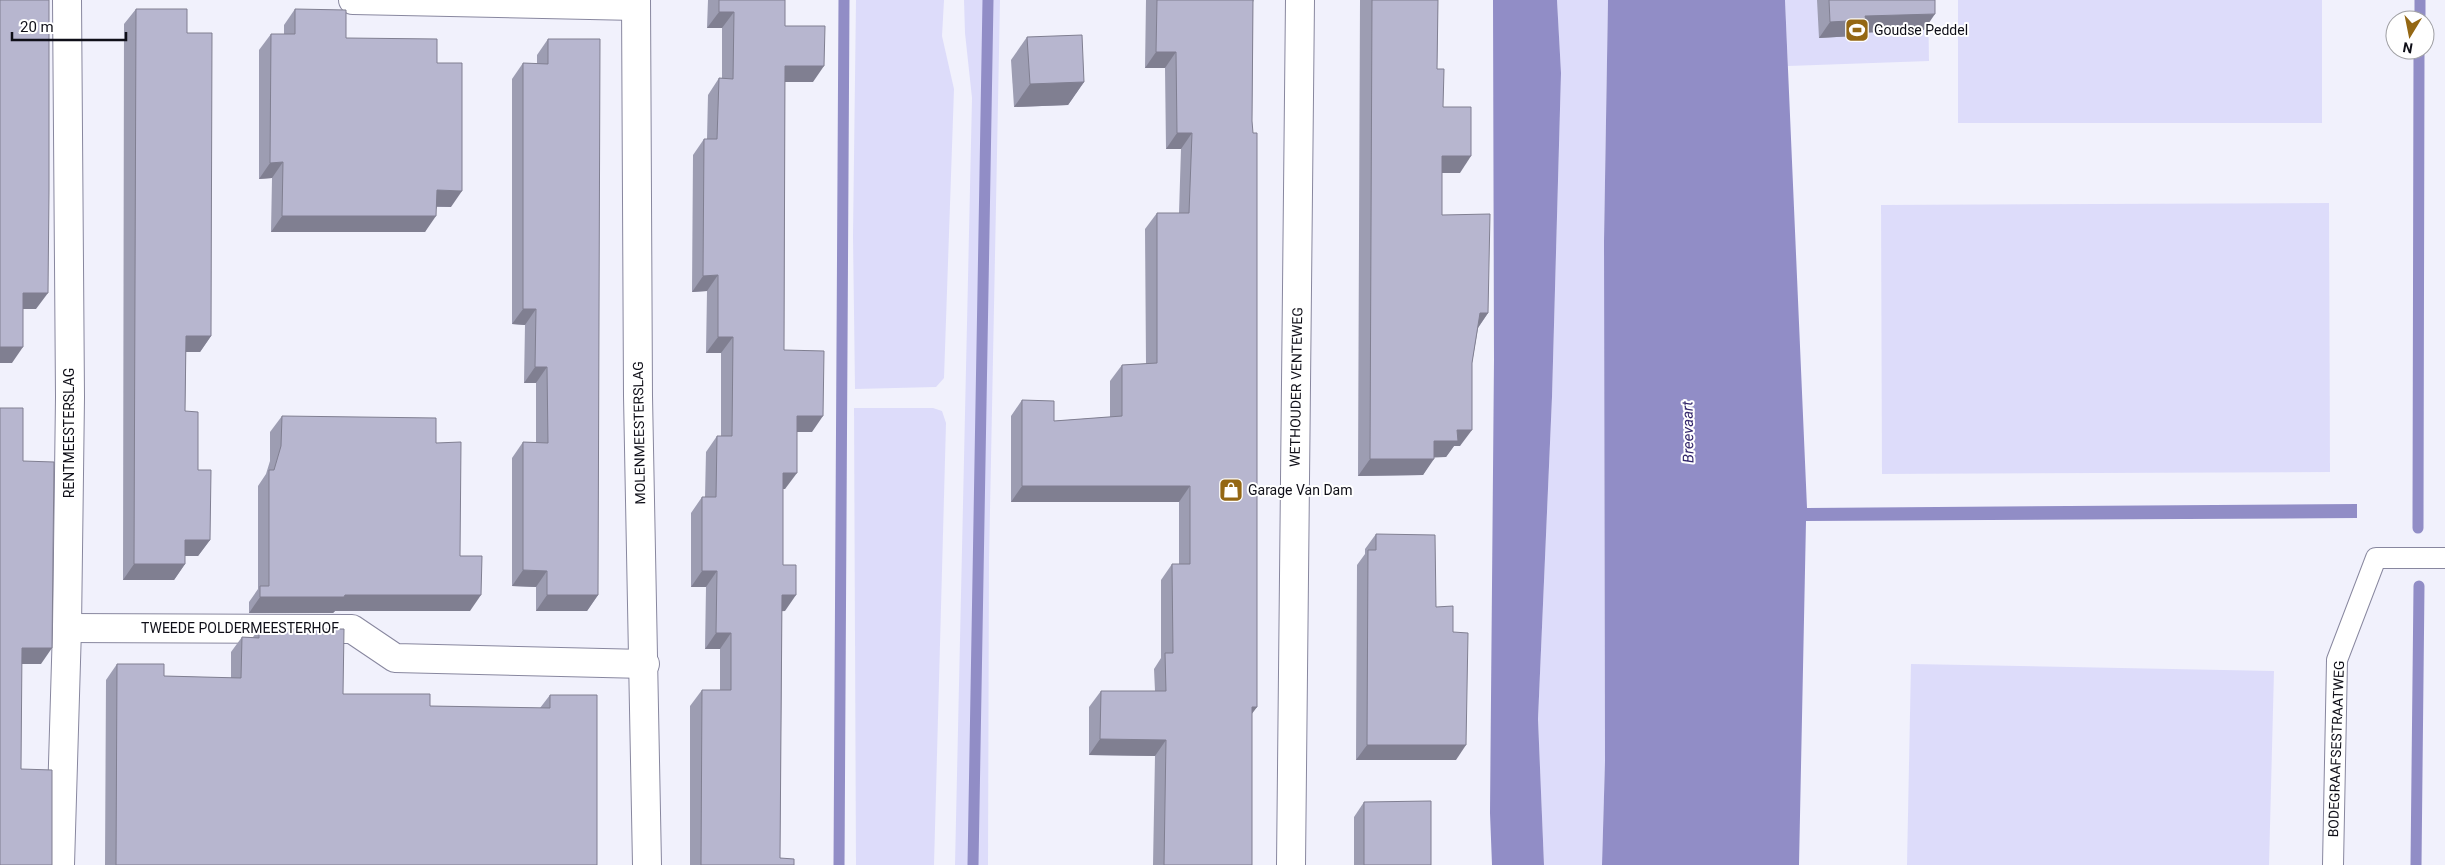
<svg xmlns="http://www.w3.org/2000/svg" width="2445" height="865" font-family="Roboto,sans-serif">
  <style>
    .green { fill: #dddcfa }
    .water { fill: #918dc6 }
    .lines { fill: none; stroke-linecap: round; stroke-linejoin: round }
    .stream { stroke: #918dc6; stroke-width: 11 }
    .service-casing { stroke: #88879f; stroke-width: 22 }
    .minor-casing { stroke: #88879f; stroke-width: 30 }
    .service { stroke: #fff; stroke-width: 20 }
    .minor { stroke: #fff; stroke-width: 28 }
    .wall { fill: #9d9db2 }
    .shaded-wall { fill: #807f91 }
    .building { fill: #b7b6cf; stroke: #807f91 }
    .labels { text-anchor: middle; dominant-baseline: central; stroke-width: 4; stroke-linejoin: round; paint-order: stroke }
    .poi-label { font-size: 14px; fill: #0f0f18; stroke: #fff; text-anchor: start }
    .street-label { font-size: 14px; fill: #0f0f18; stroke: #fff }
    .water-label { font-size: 15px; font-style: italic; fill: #33276b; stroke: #fff }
  </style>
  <rect width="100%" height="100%" fill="#f1f1fc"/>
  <g class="green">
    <polygon points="856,0 944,0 942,36 954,89 944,378 936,387 855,389 853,236"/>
    <polygon points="964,0 1000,0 989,562 988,865 955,865 972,98 965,33"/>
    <polygon points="1557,0 1608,0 1604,241 1605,761 1602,865 1544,865 1538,719 1552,397 1561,73"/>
    <polygon points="1785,0 1928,0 1929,61 1788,66"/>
    <rect x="1958" y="0" width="364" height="123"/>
    <polygon points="2329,203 2330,472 1882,474 1881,205"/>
    <polygon points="854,408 933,408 942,411 946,423 934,865 856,865"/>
    <polygon points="1911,664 2274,671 2269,865 1907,865"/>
  </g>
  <g class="water">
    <polygon points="1493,0 1557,0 1561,73 1552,397 1538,719 1544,865 1492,865 1490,813 1494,359"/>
    <polygon points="1608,0 1785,0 1807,508 2357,504 2357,518 1806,521 1799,865 1602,865 1605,761 1604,241"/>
  </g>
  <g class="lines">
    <g class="stream">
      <polyline points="2420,20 2420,0"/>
      <polyline points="2418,528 2419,50"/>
      <polyline points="839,865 844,0"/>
      <polyline points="973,865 988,0"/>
      <polyline points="2416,865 2419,586"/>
    </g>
    <g class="service-casing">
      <polyline id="service" points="2333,865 2337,660 2376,558 2445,558"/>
    </g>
    <g class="minor-casing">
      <g id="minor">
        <polyline points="353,0 636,6"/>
        <polyline points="636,0 638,396 647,865"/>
        <polyline points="67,628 352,629 395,658 645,664"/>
        <polyline points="60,865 67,628 70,397 67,0"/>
        <polyline points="1291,865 1300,0"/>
      </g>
    </g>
    <use href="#service" class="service"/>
    <use href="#minor" class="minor"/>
  </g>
  <g class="wall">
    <polygon points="708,0 785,0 785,26 813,82 785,82 784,350 812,432 797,432 785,489 783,489 783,565 785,611 782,611 780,858 794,865 690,865 690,706 702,690 720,690 720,649 705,649 706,587 691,587 691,513 702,497 705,497 706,452 717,436 721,436 721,353 706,353 707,291 692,292 693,155 704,139 707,139 708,95 719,78 722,78 722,28 707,28"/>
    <polygon points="1146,0 1254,0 1253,2 1252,121 1257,707 1252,713 1252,865 1153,865 1155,756 1089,755 1089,707 1101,691 1155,691 1154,669 1161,658 1161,580 1172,564 1179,564 1179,502 1011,502 1011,416 1022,400 1054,421 1110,417 1110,381 1122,365 1146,364 1145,229 1157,213 1179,213 1181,149 1166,149 1165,68 1145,68"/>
    <polygon points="1360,0 1438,0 1437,69 1443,107 1460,173 1442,173 1442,215 1488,313 1478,328 1472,363 1460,446 1454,446 1446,457 1434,457 1423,475 1358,476"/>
    <polygon points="1817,0 1935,0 1924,30 1857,33 1854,36 1819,38"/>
    <polygon points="136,9 187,33 211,336 200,352 186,352 185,411 198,470 210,540 198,556 185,556 185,564 174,580 123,580 124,24"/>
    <polygon points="295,9 346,38 437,63 451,207 437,207 425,232 271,232 272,178 259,179 259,50 271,34 284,34 284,25"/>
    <polygon points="1027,37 1084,82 1068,105 1014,107 1011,60"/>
    <polygon points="548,39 598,595 587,611 536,611 536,587 512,586 512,458 523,442 536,442 536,383 524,383 525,325 512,324 512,79 523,63 537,64 537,55"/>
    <polygon points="282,416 436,443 460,556 470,611 335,611 333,613 249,613 249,602 258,589 258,486 266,474 270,461 270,432"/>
    <polygon points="1376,534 1436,607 1453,632 1456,760 1356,760 1357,565 1365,554 1365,549"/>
    <polygon points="259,629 343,694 430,706 540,708 550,695 597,865 105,865 106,680 117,664 164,676 231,678 231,652 242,637 253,637"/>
    <polygon points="1364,802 1431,865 1354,865 1354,817"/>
  </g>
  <g class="shaded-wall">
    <polygon points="719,12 734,12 722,28 707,28"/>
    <polygon points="1935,14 1924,30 1857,33 1854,36 1819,38 1830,22 1865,16"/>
    <polygon points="1156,52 1176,52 1165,68 1145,68"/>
    <polygon points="785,66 824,66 813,82 774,82"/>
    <polygon points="1084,82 1068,105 1014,107 1030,84"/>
    <polygon points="1177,133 1192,133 1181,149 1166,149"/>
    <polygon points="1442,156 1471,156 1460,173 1430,173"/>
    <polygon points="283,162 272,178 259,179 270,163"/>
    <polygon points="437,190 462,191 451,207 426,206"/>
    <polygon points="282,216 436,216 425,232 271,232"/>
    <polygon points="718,275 707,291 692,292 703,276"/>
    <polygon points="23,293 48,293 36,309 12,309"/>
    <polygon points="523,309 536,309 525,325 512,324"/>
    <polygon points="1480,313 1488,313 1477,329"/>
    <polygon points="186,336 211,336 200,352 175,352"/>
    <polygon points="718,337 733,337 721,353 706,353"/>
    <polygon points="0,347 23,347 12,363 0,363"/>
    <polygon points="535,367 547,367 536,383 524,383"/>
    <polygon points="797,416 823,416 812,432 786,432"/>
    <polygon points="1457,430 1472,430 1460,446 1454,446 1446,457 1423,458 1434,441"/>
    <polygon points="1370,459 1434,459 1423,475 1358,476"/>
    <polygon points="783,473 797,473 785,489 772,489"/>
    <polygon points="1022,486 1190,486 1179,502 1011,502"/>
    <polygon points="185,540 210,540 198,556 174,556"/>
    <polygon points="134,564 185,564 174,580 123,580"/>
    <polygon points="523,570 547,571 536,587 512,586"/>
    <polygon points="702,571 717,571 706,587 691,587"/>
    <polygon points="345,595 481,595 470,611 335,611 333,613 249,613 260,597"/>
    <polygon points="547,595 598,595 587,611 536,611"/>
    <polygon points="782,595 796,595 785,611 771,612"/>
    <polygon points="716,633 731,633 720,649 705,649"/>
    <polygon points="22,648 52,648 41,664 11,664"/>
    <polygon points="1252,707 1257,707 1245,723"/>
    <polygon points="1100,739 1166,740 1155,756 1089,755"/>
    <polygon points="1367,745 1466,745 1456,760 1356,760"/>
  </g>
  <g class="building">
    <polygon points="0,0 49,0 49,190 48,293 23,293 23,347 0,347"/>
    <polygon points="719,0 785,0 785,26 825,26 824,66 785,66 784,350 824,351 823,416 797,416 797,473 783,473 783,565 796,565 796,595 782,595 780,858 794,859 794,865 701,865 702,690 731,690 731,633 716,633 717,571 702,571 702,497 716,497 717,436 732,436 733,337 718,337 718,275 703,276 704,139 717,139 719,78 733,79 734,12 719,12"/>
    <polygon points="1157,0 1253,0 1252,121 1253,133 1257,133 1257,707 1252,707 1252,865 1164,865 1166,740 1100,739 1101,691 1166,691 1165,653 1173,653 1172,564 1190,564 1190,486 1022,486 1022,400 1054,401 1054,421 1122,416 1122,365 1157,363 1157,213 1189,213 1192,133 1177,133 1176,52 1156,52"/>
    <polygon points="1372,0 1438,0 1437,69 1444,69 1443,107 1471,107 1471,156 1442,156 1442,215 1490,214 1488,313 1480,313 1472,363 1472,430 1457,430 1458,441 1434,441 1434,459 1370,459"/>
    <polygon points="1829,0 1935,0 1935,14 1865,16 1866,20 1830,22"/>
    <polygon points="136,9 187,9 187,33 212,33 211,336 186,336 185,411 198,412 198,470 211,470 210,540 185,540 185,564 134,564"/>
    <polygon points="295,9 346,10 346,38 437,39 437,63 462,63 462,191 437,190 436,216 282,216 283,162 270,163 271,34 295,34"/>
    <polygon points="1082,35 1084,82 1030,84 1027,37"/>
    <polygon points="548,39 600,39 598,595 547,595 547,571 523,570 523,442 548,443 547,367 535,367 536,309 523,309 523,63 548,64"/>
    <polygon points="0,408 23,408 23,461 54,462 52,648 22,648 21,769 52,770 52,865 0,865"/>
    <polygon points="282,416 436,418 436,443 461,442 460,556 482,556 481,595 345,595 344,597 260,597 260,586 269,586 269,470 274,470 281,446"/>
    <polygon points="1376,534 1435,535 1436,607 1453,606 1453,632 1468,633 1466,745 1367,745 1368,550 1376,550"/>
    <polygon points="259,629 344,629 343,694 430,694 430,706 550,708 550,695 597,695 597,865 116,865 117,664 164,664 164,676 241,678 242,637 259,638"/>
    <polygon points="1431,801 1431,865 1364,865 1364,802"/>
  </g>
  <defs>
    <g id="stadium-square" transform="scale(1.25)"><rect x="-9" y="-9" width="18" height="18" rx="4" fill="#946714" stroke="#fff"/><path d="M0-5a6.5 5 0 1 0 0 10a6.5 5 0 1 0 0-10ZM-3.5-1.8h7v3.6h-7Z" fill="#fff"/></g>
    <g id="shop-square" transform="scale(1.25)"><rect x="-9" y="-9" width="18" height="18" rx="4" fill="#946714" stroke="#fff"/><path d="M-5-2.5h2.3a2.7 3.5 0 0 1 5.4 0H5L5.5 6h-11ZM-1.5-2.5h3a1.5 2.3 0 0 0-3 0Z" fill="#fff"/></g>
  </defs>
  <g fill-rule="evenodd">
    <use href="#stadium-square" x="1857" y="30"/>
    <use href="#shop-square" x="1231" y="490"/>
  </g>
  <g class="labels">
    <g class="poi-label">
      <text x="1874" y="30">Goudse Peddel</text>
      <text x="1248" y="490">Garage Van Dam</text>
    </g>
    <g class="street-label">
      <text transform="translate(1296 387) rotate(-89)">WETHOUDER VENTEWEG</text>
      <text transform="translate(69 433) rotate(-90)">RENTMEESTERSLAG</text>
      <text transform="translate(639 433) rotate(-91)">MOLENMEESTERSLAG</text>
      <text x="240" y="628">TWEEDE POLDERMEESTERHOF</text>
      <text transform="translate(2336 749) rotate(-88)">BODEGRAAFSESTRAATWEG</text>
    </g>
    <g class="water-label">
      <text transform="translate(1688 432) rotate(-91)">Breevaart</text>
    </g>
  </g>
  <g transform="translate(2410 35) rotate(190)"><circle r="24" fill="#ffffff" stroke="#9f9fa3"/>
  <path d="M0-4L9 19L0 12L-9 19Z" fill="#946714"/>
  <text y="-8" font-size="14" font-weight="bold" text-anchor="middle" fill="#0f0f18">N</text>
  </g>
  <path d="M12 32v8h114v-8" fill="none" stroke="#0f0f18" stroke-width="2.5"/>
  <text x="20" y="32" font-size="15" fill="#0f0f18" stroke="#ffffff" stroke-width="4" paint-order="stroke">20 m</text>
</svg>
